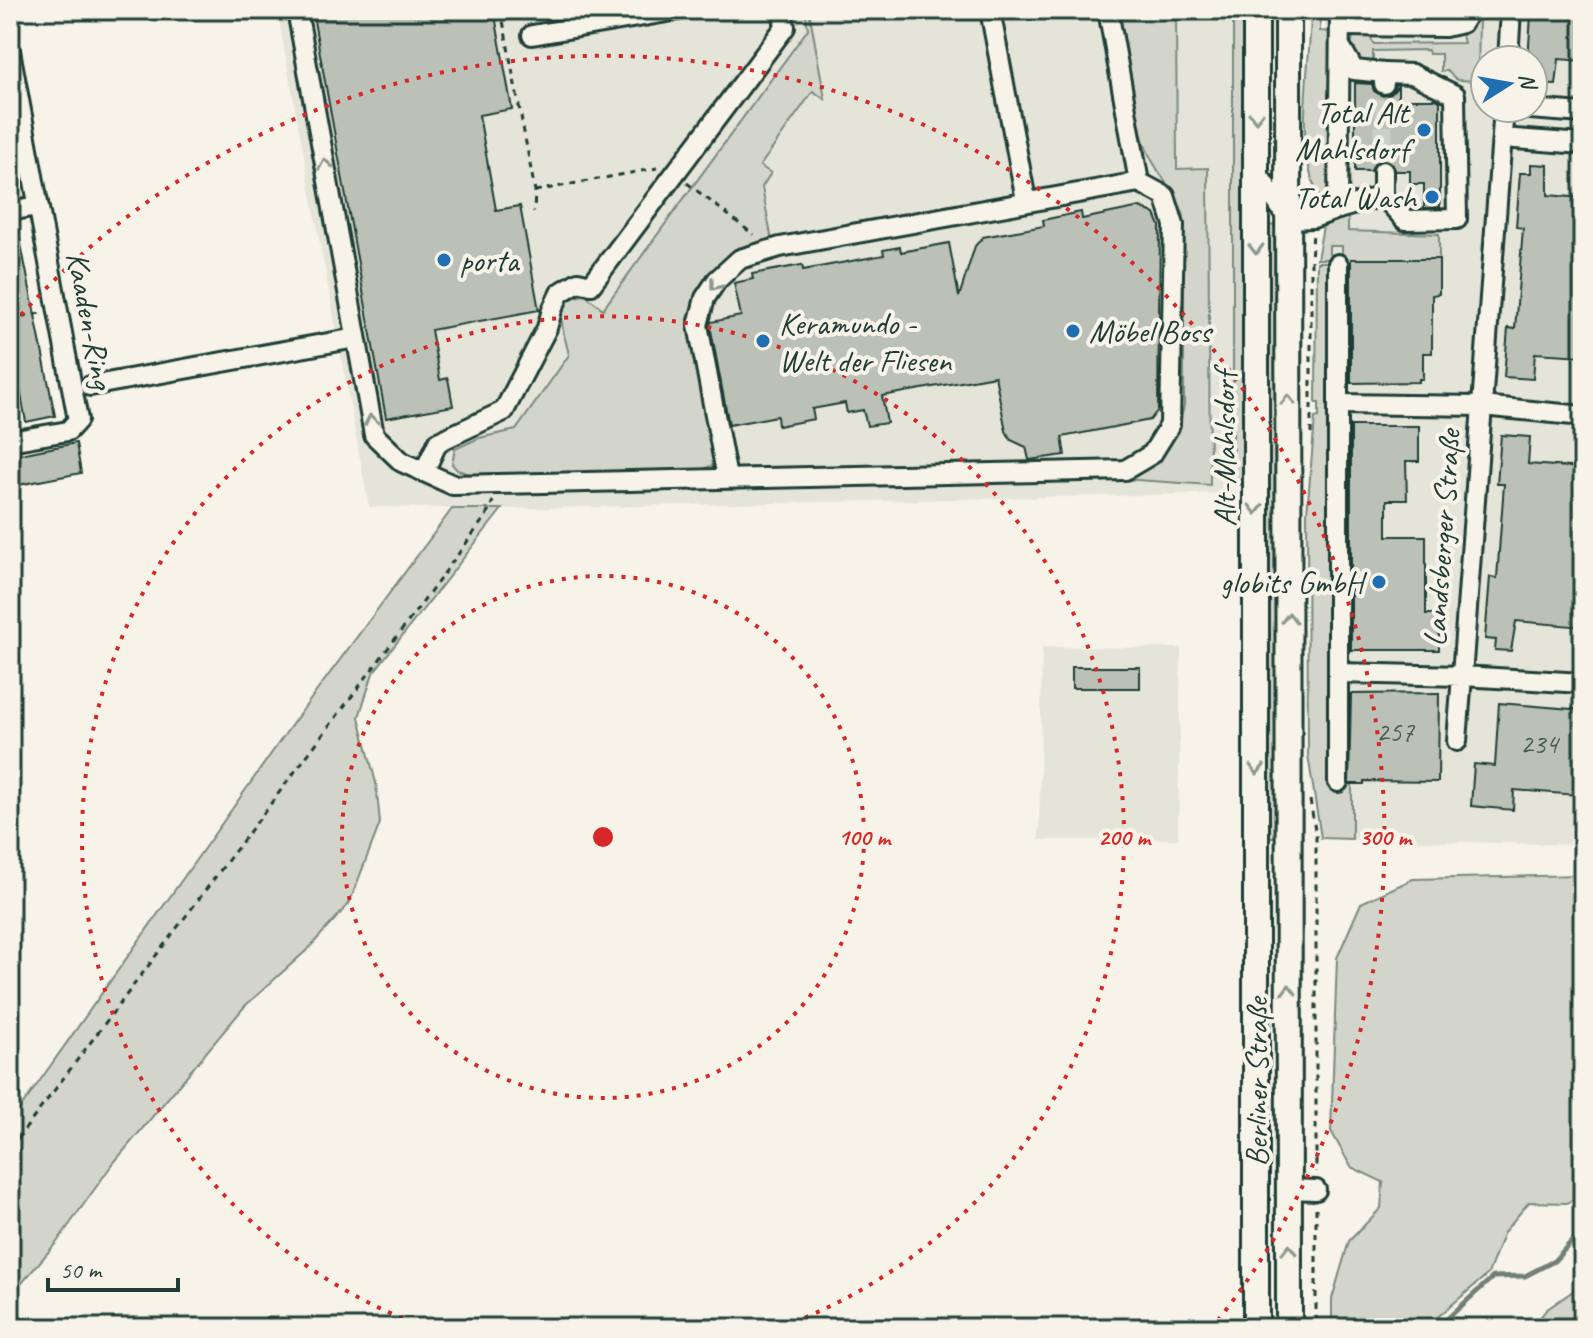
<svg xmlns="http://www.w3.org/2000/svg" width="1593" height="1338" font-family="Caveat,sans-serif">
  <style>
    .built { fill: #e5e4d9; fill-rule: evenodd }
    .green { fill: #d3d5ca; stroke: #79897f; stroke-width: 2 }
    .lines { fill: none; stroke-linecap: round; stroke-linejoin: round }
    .stream { stroke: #6f8077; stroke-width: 5 }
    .building { fill: #bbc1b6; stroke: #1f3d34; stroke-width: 2 }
    .minor-tunnel { stroke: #cccfc4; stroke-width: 18; stroke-dasharray: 18 9; stroke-linecap: butt }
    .minor-casing { stroke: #1f3d34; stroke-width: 24 }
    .major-casing { stroke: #1f3d34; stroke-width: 30 }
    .path { stroke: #1f3d34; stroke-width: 3; stroke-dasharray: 6 6; stroke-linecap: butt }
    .minor { stroke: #f7f3e8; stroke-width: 18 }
    .major { stroke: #f7f3e8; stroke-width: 24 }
    .oneway { stroke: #8b988e }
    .ring { fill: none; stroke: #d62828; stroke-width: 4; stroke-dasharray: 4 8 }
    .poi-dot { fill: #1f6fb2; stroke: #f7f3e8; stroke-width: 3 }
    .labels { text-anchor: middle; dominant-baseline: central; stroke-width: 8; stroke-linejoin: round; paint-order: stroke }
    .number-label { font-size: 28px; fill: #465e54 }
    .poi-label { font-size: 32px; fill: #1f3d34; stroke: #f7f3e8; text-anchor: end }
    .street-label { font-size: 32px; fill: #1f3d34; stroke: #f7f3e8 }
    .centre { fill: #d62828; stroke: #f7f3e8; stroke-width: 4 }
    .ring-label { font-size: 24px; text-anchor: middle; font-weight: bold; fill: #d62828; stroke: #f7f3e8; stroke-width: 8; stroke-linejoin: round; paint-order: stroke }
  </style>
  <rect width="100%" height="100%" fill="#f7f3e8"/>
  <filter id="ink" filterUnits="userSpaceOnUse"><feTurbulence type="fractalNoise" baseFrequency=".0125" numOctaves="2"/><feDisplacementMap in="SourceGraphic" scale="16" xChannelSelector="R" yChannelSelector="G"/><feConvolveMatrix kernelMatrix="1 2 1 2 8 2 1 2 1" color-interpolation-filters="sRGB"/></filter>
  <g filter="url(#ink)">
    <g class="built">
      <polygon points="10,10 13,10 48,195 10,202"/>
      <polygon points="277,10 1233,10 1233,493 502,509 369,507"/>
      <path d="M1325 10H1583V845L1330 839 1319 752 1326 414ZM1485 60H1533V108H1485Z"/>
      <polygon points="1042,647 1181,648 1178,839 1039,840"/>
    </g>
    <g class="green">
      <path d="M805 10H809L825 99 813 91 760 166 771 173 762 187 772 241 698 299 715 456 713 465 699 471 473 475 457 470 452 464 455 449 479 438 516 430 569 355C564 330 548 300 585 295L603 309 808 29Z"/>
      <path d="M1118 10H1176L1177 169 1208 168 1210 485 1122 479C1162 465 1176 447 1184 405V216C1176 190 1154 172 1145 145 1130 103 1126 54 1118 10Z"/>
      <polygon points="1233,10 1247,10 1248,484 1233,485"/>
      <path d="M1311 10H1320V31L1333 32 1331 199 1323 203C1291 155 1311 66 1311 10Z"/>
      <path d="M1479 18 1478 81 1457 80 1447 71H1441V54H1429L1428 50 1373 51V65C1359 62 1348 53 1353 37L1367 32 1374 44 1464 43 1461 32 1472 28Z"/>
      <polygon points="1344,218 1348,218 1348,231 1439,234 1439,259 1351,259 1351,301 1343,301 1338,259 1338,254 1342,254 1342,246 1329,246 1329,254 1333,255 1333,259 1317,259 1323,226"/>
      <polygon points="1268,225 1278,226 1280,837 1266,837"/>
      <polygon points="1317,262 1329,262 1327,786 1352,784 1352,839 1321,838 1308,755 1307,513 1315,418 1319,417 1319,403 1316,403"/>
      <polygon points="452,509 502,509 373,673 359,717 376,783 380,823 349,904 308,949 245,1006 111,1166 57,1242 10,1297 10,1123 290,727"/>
      <polygon points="1583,875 1583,1193 1567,1203 1529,1202 1504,1232 1488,1274 1433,1321 1429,1328 1332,1328 1332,1299 1349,1241 1381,1208 1383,1182 1351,1167 1331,1131 1337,958 1361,903 1413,879"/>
      <polygon points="1583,1284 1583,1328 1532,1328 1546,1310"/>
    </g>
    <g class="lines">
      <polyline class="stream" points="1437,1328 1493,1277 1525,1276 1554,1261 1583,1229"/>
    </g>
    <g class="building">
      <polygon points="312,10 494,10 512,109 479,115 496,210 520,206 539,310 431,330 440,380 448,378 453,406 386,418"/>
      <polygon points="1538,10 1583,10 1583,61 1559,59 1556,85 1533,84 1533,60 1528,60 1531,15 1538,16"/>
      <polygon points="1355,83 1372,84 1374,91 1383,96 1391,94 1398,86 1398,99 1436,99 1440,101 1440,207 1424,208 1424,184 1410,184 1410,171 1395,171 1388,160 1376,161 1371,171 1355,171"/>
      <polygon points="1531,164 1548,165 1548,195 1583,198 1583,356 1535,353 1533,379 1504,377 1508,328 1515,329 1523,228 1516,227 1520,173 1531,173"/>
      <polygon points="1140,207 1155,214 1160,226 1158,410 1150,420 1062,437 1065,455 1029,460 1026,447 1011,440 1006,431 995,376 882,396 887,423 867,426 863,410 847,413 845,403 812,409 814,419 778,426 777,416 729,425 710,325 711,322 741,316 734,283 753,279 752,274 802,265 803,270 884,255 883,250 900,247 901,252 949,243 959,297 975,246 983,237 1044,226 1043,220 1081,212 1082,219"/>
      <polygon points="10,224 17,224 55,416 26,422 10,335"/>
      <polygon points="1351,259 1439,259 1439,294 1432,295 1432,353 1423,353 1423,379 1419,379 1419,382 1351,383"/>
      <polygon points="1351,426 1419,426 1419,461 1406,461 1407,500 1387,500 1387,536 1426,536 1426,614 1439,614 1439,650 1351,650"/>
      <polygon points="1501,435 1530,437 1528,464 1583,468 1583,627 1516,621 1511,651 1495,650 1496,640 1485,639 1490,577 1497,578 1504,484 1497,484"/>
      <polygon points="76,443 81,473 13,486 10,456"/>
      <rect x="1072" y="667" width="68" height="21"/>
      <polygon points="1439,693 1438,782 1364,781 1364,784 1349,784 1351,694"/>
      <polygon points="1499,703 1583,710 1577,795 1514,790 1513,810 1471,806 1474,764 1495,766"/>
    </g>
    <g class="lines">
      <polyline class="minor-tunnel" points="1383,171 1384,84"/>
      <g class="minor-casing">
        <g id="minor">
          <polyline points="297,10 374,435 402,462 453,485 1125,470 1152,454 1170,425 1174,225 1165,196 1139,182 1108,10"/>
          <polyline points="990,10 1026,200"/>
          <polyline points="1340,26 1445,27 1462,23 1470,10"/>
          <polyline points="532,35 679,10"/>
          <polyline points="1342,49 1354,70 1384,73 1384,84"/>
          <polyline points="10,51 78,420 68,431 10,441"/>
          <polyline points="1508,60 1511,10"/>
          <polyline points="1504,108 1462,676 1583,683"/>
          <polyline points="1517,108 1583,113"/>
          <polyline points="1502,138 1583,144"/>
          <polyline points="1256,171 1288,219 1313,218 1338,209 1340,10"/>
          <polyline points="1383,196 1405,220 1457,219 1455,95 1412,74 1384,73"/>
          <polyline points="1338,209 1383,196 1383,171"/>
          <polyline points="10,211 37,206"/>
          <polyline points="90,386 356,338"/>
          <polyline points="1339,404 1482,406 1583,416"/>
          <polyline points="424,472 438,442 504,411 547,328 552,310 560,293 578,282 591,285 785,27 782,10"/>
          <polyline points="727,478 698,325 705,298 717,280 740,259 780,247 1139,182"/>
          <polyline points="1338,673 1462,676 1457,741"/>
          <polyline points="1338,782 1338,264"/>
          <polyline points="1288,1189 1316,1190"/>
        </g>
      </g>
      <g class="major-casing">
        <g id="major">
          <polyline points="1256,10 1256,1328"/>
          <polyline points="1288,10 1289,1328"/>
        </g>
      </g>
      <g class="path">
        <polyline points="501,10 535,191 534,212"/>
        <polyline points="687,183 754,235"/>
        <polyline points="535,191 657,168"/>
        <polyline points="10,318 42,313"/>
        <polyline points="1311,434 1311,259 1313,233"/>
        <polyline points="1310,800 1316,836 1316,1172"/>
        <polyline points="10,1149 429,594 486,516 493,501"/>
        <polyline points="1316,1208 1316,1328"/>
      </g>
      <use href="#minor" class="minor"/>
      <use href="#major" class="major"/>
    </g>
    <defs><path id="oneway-chevron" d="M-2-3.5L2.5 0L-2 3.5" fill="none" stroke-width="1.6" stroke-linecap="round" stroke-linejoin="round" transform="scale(2)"/></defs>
    <g class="oneway">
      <use href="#oneway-chevron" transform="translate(1256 117) rotate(90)"/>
      <use href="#oneway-chevron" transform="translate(325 164) rotate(-100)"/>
      <use href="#oneway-chevron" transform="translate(1256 249) rotate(90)"/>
      <use href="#oneway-chevron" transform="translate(715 285) rotate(128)"/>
      <use href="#oneway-chevron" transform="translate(1288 400) rotate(-90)"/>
      <use href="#oneway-chevron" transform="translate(371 420) rotate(-100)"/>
      <use href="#oneway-chevron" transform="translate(1256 509) rotate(90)"/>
      <use href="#oneway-chevron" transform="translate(1289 618) rotate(-90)"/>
      <use href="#oneway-chevron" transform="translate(1257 769) rotate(90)"/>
      <use href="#oneway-chevron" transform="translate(1289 990) rotate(-90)"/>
      <use href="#oneway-chevron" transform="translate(1289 1250) rotate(-90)"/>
    </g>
  </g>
  <g class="ring">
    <circle cx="603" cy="837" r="261"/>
    <path d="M425 1327A521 521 0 1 1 781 1327"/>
    <path d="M13 324A782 782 0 0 1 1215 1324"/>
  </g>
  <g class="poi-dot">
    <circle cx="1424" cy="130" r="8"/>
    <circle cx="1432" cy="197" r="8"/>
    <circle cx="444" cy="260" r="8"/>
    <circle cx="1073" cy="331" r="8"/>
    <circle cx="763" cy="341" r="8"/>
    <circle cx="1379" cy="582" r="8"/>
  </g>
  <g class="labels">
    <g class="number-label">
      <text x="1395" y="731">257</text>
      <text x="1539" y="743">234</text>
    </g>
    <g class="poi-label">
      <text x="1408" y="112">Total Alt<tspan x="1408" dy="37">Mahlsdorf</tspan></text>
      <text x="1416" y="197">Total Wash</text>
      <text x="460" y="260" text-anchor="start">porta</text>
      <text x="779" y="323" text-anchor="start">Keramundo -<tspan x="779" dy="37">Welt der Fliesen</tspan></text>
      <text x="1089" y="331" text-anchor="start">Möbel Boss</text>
      <text x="1363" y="582">globits GmbH</text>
    </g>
    <g class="street-label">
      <text transform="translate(90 320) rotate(79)">Kaaden-Ring</text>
      <text transform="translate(1224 449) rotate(-90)">Alt-Mahlsdorf</text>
      <text transform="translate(1442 538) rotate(-86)">Landsberger Straße</text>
      <text transform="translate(1256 1082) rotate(-90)">Berliner Straße</text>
    </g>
  </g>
  <circle cx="603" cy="837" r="12" class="centre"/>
  <g class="ring-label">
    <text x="864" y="845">100 m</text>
    <text x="1124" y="845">200 m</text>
    <text x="1385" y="845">300 m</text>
  </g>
  <rect width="1593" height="1338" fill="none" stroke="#f7f3e8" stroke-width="40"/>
  <rect x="20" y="20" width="1553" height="1298" fill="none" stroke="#1f3d34" stroke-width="3" filter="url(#ink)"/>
  <g transform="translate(1509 84) rotate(79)"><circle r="38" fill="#f7f3e8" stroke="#a1aaa0" stroke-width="2"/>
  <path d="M0-6L14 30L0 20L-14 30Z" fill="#1f6fb2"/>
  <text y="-12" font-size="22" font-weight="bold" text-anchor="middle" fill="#1f3d34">N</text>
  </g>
  <path d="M48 1278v12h130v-12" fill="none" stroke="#1f3d34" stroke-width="4"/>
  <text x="60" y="1278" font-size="24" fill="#1f3d34" stroke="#f7f3e8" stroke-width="6" paint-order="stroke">50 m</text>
</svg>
